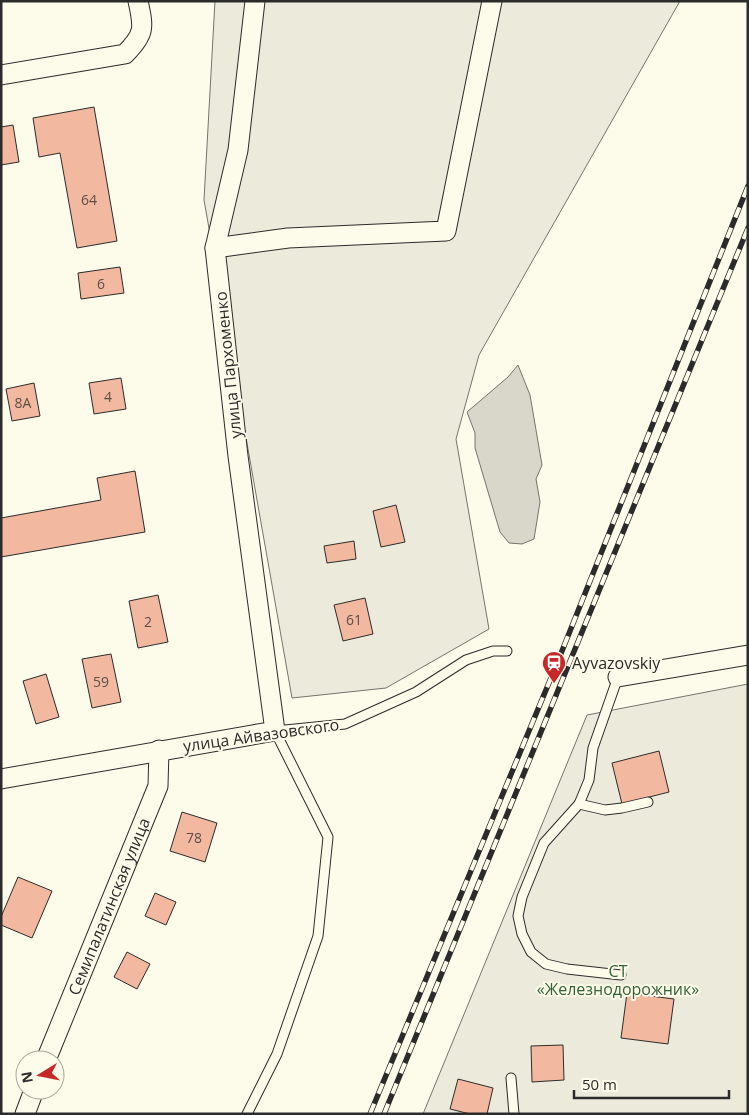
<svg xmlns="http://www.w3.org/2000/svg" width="749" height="1115" font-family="'Open Sans',sans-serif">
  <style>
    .green { fill: #ecebdb; stroke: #74746e }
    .water { fill: #d8d7c9; stroke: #74746e }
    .building { fill: #f2b8a0; stroke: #2b2b2b }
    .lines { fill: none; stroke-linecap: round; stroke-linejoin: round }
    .service-casing { stroke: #2b2b2b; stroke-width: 11 }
    .minor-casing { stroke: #2b2b2b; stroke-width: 21 }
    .service { stroke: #fdfbea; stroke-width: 9 }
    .minor { stroke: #fdfbea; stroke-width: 19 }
    .rail-casing { stroke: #2b2b2b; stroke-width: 5.5 }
    .rail { stroke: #fdfbea; stroke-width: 4; stroke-dasharray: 11; stroke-linecap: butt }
    .labels { text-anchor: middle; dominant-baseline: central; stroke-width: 4; stroke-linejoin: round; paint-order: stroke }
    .number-label { font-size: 14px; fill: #5d4e48 }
    .street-label { font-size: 16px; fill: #2b2b2b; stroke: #fdfbea }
    .poi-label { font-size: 16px; fill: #2b2b2b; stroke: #fdfbea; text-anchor: start }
    .park-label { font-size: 16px; fill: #34623c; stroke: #fdfbea }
  </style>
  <rect width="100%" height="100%" fill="#fdfbea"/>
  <g class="green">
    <polygon points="215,1 680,1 479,355 456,439 489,629 386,688 292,698 204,200"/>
    <polygon points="748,684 748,1114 423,1114 587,715"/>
  </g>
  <polygon class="water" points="518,365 530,395 542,465 536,479 540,502 534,539 522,544 509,543 500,532 475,448 475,433 467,412 508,377"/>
  <g class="building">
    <polygon points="94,107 117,241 77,248 60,153 39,157 33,118"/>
    <polygon points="13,125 19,162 1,165 1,127"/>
    <polygon points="120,267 124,293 81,299 78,273"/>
    <polygon points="121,378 126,409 94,414 89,383"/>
    <polygon points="34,383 40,416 12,421 6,389"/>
    <polygon points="135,471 145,532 1,557 1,518 101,500 97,478"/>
    <polygon points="396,505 405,542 381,547 373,511"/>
    <polygon points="354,541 356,559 327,563 324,546"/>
    <polygon points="158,595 168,642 138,648 129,601"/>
    <polygon points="365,598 373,634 343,641 334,605"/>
    <polygon points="111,654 121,702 92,708 82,659"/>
    <polygon points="46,674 59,717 36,724 23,681"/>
    <polygon points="659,751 669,792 622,804 612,763"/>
    <polygon points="182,812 217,823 205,862 170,851"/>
    <polygon points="18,877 52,891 32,938 1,925 1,917"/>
    <polygon points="155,893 176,902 166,925 145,916"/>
    <polygon points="127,952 150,964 137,989 114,977"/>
    <polygon points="627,993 674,999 668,1044 621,1038"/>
    <polygon points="563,1045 564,1080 532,1082 531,1046"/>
    <polygon points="458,1079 493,1088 487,1114 470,1114 450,1109"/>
  </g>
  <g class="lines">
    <g class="service-casing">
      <g id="service">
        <polyline points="618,677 593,748 589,780 579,804 544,843 522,897 518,916 522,934 531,952 546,964 567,969 621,975"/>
        <polyline points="579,804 605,810 622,808 648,802"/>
        <polyline points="511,1078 514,1114"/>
        <polyline points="247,1114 277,1054 318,936 328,837 275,731 345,724 416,692 466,660 493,651 507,651"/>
      </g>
    </g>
    <g class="minor-casing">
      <g id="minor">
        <path d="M1 75 125 54C145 34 144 28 138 1"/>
        <polyline points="215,248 288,238 446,231 492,1"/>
        <polyline points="618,677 748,655"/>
        <polyline points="1,779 275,731 238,456 215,248 238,150 255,1"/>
        <path id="s1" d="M46 1060 158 786 159 750"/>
        <polyline points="25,1114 34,1090"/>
      </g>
    </g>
    <use href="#service" class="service"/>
    <use href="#minor" class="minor"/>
    <g class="rail-casing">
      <g id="rail">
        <polyline points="370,1114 558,661 748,186"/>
        <polyline points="384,1114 748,228"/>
      </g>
    </g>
    <use href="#rail" class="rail"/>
  </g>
  <defs>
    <g id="station-pin" transform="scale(1.25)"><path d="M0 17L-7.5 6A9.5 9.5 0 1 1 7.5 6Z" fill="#c62828" stroke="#fdfbea"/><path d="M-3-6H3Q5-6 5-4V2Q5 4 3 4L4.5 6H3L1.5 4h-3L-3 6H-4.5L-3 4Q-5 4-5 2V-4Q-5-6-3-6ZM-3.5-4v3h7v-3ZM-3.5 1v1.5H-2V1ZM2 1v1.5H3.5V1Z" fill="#fff"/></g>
  </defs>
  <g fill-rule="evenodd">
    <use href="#station-pin" x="554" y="663"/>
  </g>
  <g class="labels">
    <g class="number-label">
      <text x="89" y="199">64</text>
      <text x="101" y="283">6</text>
      <text x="108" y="396">4</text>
      <text x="23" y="402">8А</text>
      <text x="354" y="619">61</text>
      <text x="148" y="621">2</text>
      <text x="101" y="681">59</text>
      <text x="194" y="837">78</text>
    </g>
    <g class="street-label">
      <text transform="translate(228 365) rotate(-96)">улица Пархоменко</text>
      <text transform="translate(261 735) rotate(-8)">улица Айвазовского</text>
      <text stroke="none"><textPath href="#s1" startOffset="166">Семипалатинская улица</textPath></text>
    </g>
    <g class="poi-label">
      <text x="572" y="663">Ayvazovskiy</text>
    </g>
    <g class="park-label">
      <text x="618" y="971">СТ<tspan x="618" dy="18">«Железнодорожник»</tspan></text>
    </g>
  </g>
  <rect width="749" height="1115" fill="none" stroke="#2b2b2b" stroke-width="5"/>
  <g transform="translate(40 1075) rotate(260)"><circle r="24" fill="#fdfbea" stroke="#a9a89e"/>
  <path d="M0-4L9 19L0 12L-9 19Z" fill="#c62828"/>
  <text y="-8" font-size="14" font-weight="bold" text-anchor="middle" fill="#2b2b2b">N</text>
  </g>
  <path d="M574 1090v8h155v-8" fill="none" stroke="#2b2b2b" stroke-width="2.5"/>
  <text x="582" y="1090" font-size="15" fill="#2b2b2b" stroke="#fdfbea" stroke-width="4" paint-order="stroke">50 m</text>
</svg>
